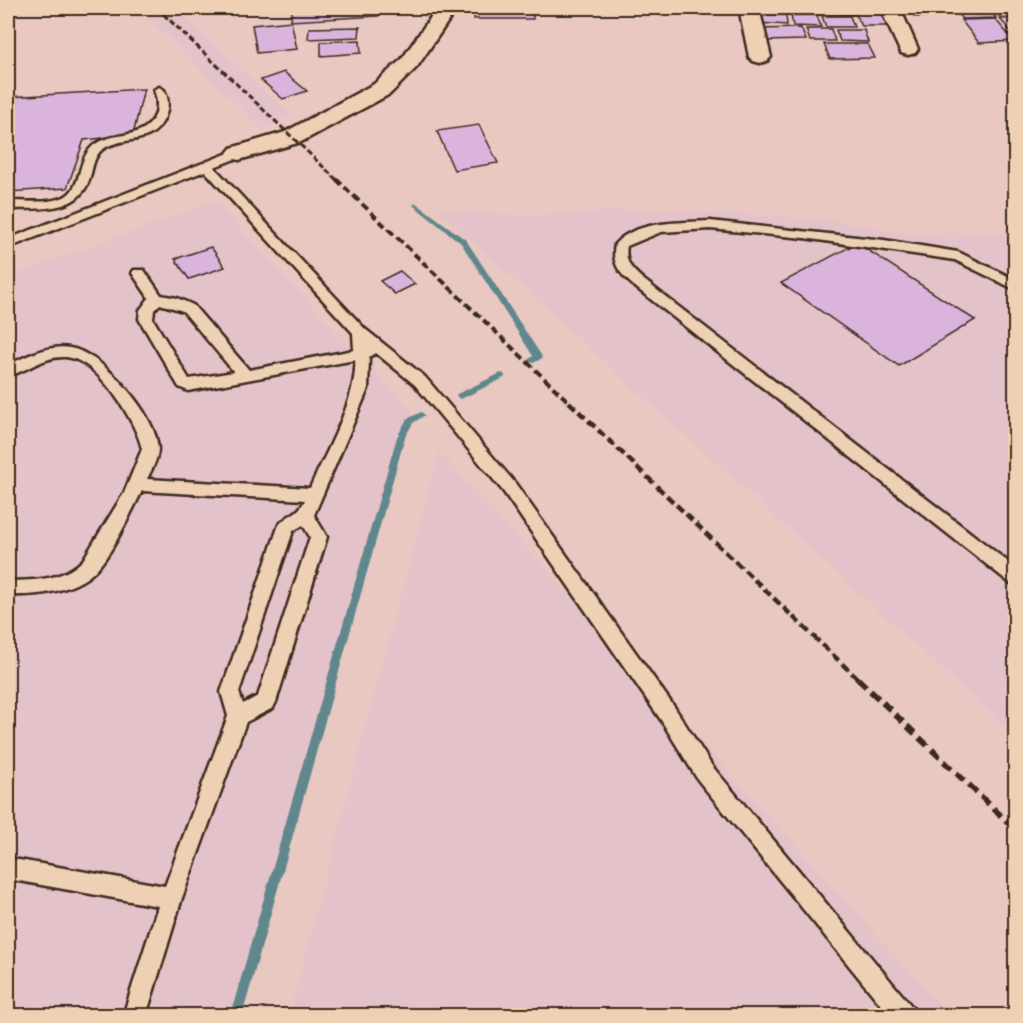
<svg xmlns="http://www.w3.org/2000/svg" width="1023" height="1023" font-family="'Comic Neue',sans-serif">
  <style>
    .built { fill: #e4c2c9 }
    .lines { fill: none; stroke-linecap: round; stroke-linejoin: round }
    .stream { fill: #60888c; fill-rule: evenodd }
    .building { fill: #dab4dc; stroke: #3b2a1e; stroke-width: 1.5 }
    .service-casing { stroke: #3b2a1e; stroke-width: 5 }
    .minor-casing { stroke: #3b2a1e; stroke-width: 5 }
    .service { fill: #eed1b5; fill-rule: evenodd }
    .minor { fill: #eed1b5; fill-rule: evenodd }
    .rail-far3 { stroke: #3b2a1e; stroke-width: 3; stroke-dasharray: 6 3; stroke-linecap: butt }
    .rail-far2 { stroke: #3b2a1e; stroke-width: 4; stroke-dasharray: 8 4; stroke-linecap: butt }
    .rail-far1 { stroke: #3b2a1e; stroke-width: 4.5; stroke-dasharray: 9 4.5; stroke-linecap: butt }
    .rail { stroke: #3b2a1e; stroke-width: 6; stroke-dasharray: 11 6; stroke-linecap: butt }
  </style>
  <rect width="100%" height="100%" fill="#e8c8c1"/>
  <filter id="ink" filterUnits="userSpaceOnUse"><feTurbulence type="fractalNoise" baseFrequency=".0167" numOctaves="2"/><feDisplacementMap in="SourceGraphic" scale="12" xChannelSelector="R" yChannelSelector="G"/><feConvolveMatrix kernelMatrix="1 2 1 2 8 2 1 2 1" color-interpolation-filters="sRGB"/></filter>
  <g filter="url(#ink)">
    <g class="built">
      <polygon points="138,8 175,8 291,116 263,130"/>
      <polygon points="214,201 411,410 236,1015 8,1016 8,277"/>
      <polygon points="436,208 520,216 647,209 823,219 907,234 1015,232 1015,735"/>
      <polygon points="439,451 949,1015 289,1016"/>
    </g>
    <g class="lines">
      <g class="stream">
        <path d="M416 203 466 240 541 355 542 357C540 361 534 363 529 362L528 360 533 356 461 243 414 206 413 205Z"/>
        <polygon points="501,373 504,374 505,376 504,378 463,398 460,399 456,396 457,394"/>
        <polygon points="421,412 425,415 413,423 405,437 242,1016 230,1016 397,437 407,419"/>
      </g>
    </g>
    <g class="building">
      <polygon points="292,8 377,8 378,16 291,21"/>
      <polygon points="475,8 533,8 533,19 474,19"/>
      <polygon points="764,8 790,8 791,11 765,11"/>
      <polygon points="793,8 820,8 822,14 794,14"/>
      <polygon points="825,8 850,8 852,14 827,13"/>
      <polygon points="852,8 878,8 888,26 862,26"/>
      <polygon points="909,8 932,8 938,16 915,17"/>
      <polygon points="953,8 988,8 996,18 962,19"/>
      <polygon points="992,8 1016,8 1016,16 999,16"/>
      <polygon points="758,14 786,15 787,25 759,23"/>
      <polygon points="791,15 817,15 821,27 793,26"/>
      <polygon points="822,16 850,16 854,27 826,27"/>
      <polygon points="1016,18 1016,37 1000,19"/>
      <polygon points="995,19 1014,41 979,43 961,20"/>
      <polygon points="291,21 297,49 257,53 252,25"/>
      <polygon points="360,27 359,37 308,39 309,28"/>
      <polygon points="801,28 806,40 762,41 757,29"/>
      <polygon points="806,29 831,29 835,41 810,41"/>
      <polygon points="836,30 864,30 868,42 840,41"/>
      <polygon points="360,40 361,53 321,56 321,42"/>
      <polygon points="824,44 868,44 875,58 830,59"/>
      <polygon points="284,72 307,91 283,99 261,80"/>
      <polygon points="144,89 133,135 84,140 67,188 8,192 8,97"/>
      <polygon points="479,125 498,163 454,170 437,131"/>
      <polygon points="857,243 975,320 899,366 781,283"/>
      <polygon points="211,247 225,267 189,279 175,259"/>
      <polygon points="400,271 415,284 395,294 380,281"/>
    </g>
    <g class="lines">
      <g class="service-casing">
        <g id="service">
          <path d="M159 87 164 90C169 99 169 107 165 117 151 148 126 134 103 149 94 155 93 167 90 177 80 214 38 208 8 209V201C25 201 48 204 64 197 82 188 77 163 90 149 108 128 145 144 156 113 158 104 157 98 154 90Z"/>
          <path d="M239 149 245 153 243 156 214 167 365 329 425 377 515 483 675 708 712 766 913 1008 916 1016H890L698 780 661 720 503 491 415 385 376 353 369 357 368 389 314 515 327 537 276 702 273 708 246 722 182 898 146 1016H123L158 906 8 879V858L165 886 228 716 221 692 278 527C285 514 297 517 305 500L142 491C129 516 109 562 88 577 65 593 34 596 8 595V581C35 580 62 581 83 560L124 493 142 449C136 421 97 358 65 357 44 356 27 371 8 376V365C25 357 49 344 70 348 102 353 157 415 158 449 158 459 151 471 147 479L310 488C326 452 358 397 355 360L188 391 179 387 139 319 140 310 149 298 132 273 134 270H144L161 295 177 298 193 305 249 370 354 350 353 333 205 171 13 246 8 247V239ZM160 304 183 311 234 372 189 379 153 319 154 310ZM303 525 310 537 258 696 243 704 239 692 293 531Z"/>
          <path d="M710 221 884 240 958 252 1016 280V290L955 260 804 238 710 229 661 232 627 246C624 262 632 270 644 280L1016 568V585L1010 583 634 286C620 274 611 263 615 244 636 220 680 223 710 221Z"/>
        </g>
      </g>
      <g class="minor-casing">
        <g id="minor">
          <polygon points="437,8 457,8 417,67 390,94 301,142 239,160 231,158 227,153 231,148 285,132 374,84 402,59"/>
          <polygon points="739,8 759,8 771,57 767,61 760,63 753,61 749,57"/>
          <polygon points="880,8 900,8 918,49 915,53 908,55 901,53"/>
        </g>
      </g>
      <use href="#service" class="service"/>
      <use href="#minor" class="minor"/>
      <polyline class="rail-far3" points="157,8 337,180"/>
      <polyline class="rail-far2" points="336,179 570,403"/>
      <polyline class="rail-far1" points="569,402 859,680"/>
      <polyline class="rail" points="858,679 1016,830"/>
    </g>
  </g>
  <rect width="1023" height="1023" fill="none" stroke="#eed1b5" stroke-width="30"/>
  <rect x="15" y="15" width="993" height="993" fill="none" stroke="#3b2a1e" stroke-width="2" filter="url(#ink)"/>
</svg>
